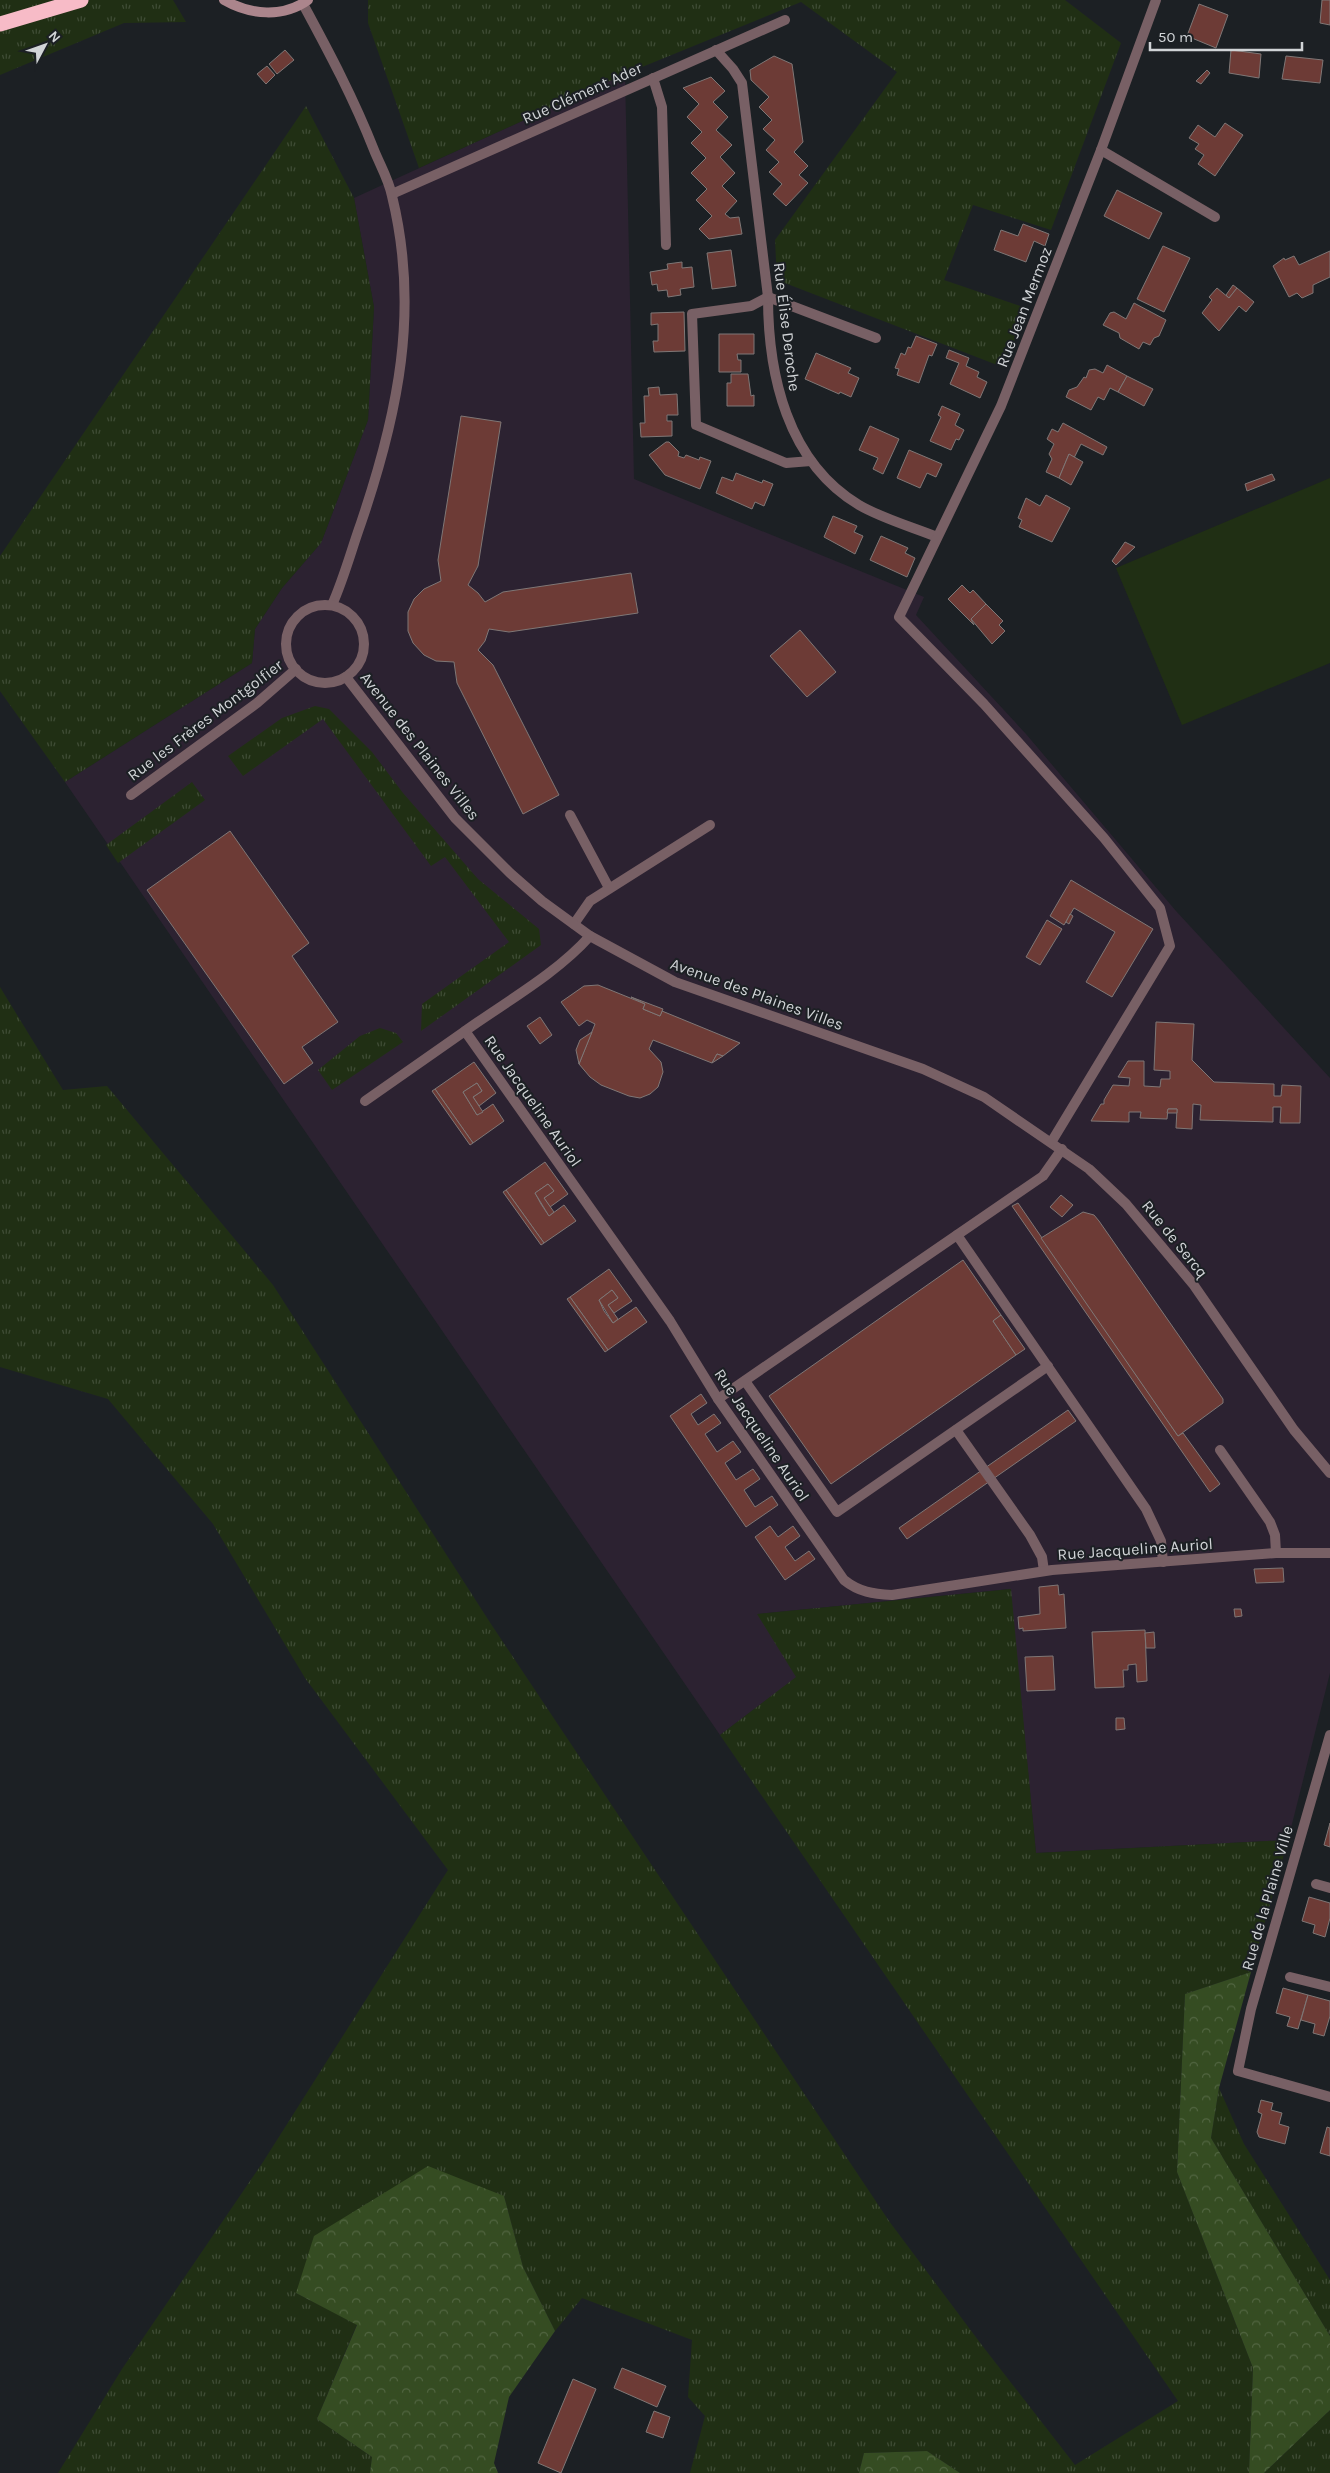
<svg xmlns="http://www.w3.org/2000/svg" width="1330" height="2473" font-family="Karla,sans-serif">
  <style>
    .commercial { fill: #2c2231 }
    .grass { fill: url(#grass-tufts) }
    .forest { fill: url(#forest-crowns) }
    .pitch { fill: #202f14 }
    .building { fill: #6d3b36; stroke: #7f7776 }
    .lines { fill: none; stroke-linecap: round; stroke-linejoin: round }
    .lane { stroke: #786065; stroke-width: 10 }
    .street { stroke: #786065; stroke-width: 10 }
    .secondary { stroke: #ab858c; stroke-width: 10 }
    .highway { stroke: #f7bbc7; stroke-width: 15 }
    .labels { text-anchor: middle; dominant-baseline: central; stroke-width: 4; stroke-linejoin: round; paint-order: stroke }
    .street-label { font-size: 16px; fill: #d1d4d7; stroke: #1c2024 }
  </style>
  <defs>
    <pattern id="grass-tufts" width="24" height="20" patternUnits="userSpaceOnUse" patternTransform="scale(1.25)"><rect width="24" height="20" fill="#202f14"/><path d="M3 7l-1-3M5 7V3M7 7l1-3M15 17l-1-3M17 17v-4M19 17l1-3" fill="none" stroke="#3f4c35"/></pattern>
    <pattern id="forest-crowns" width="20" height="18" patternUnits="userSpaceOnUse" patternTransform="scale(1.25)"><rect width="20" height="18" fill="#354c22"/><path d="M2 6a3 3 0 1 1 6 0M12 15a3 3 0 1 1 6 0" fill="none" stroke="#516541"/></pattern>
  </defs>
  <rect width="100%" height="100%" fill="#1c2024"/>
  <polygon class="commercial" points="625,74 634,479 924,597 916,615 1026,734 1176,911 1330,1078 1330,1673 1288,1840 1036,1853 1010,1589 758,1614 797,1677 720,1735 65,782 252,663 255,629 282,588 321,543 368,420 374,307 354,198"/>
  <g class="grass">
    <polygon points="0,0 173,0 186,22 124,23 0,75"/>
    <polygon points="368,0 1065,0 1121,43 1051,230 973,205 944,280 1026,308 1005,368 777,280 775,240 897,72 801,2 625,74 419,168 368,23"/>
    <polygon points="306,106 354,198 374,307 368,420 321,543 282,588 255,629 252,663 65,782 0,691 0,556"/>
    <polygon points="315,706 329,709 372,752 403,793 478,879 539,929 541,945 421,1031 422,1004 509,942 445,857 431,866 323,719 243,776 228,756 282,718"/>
    <polygon points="192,782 205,800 118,863 106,845"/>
    <polygon points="0,987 63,1090 107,1086 273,1285 491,1624 889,2221 981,2344 1075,2465 1178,2401 720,1735 796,1677 757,1614 1011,1589 1036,1853 1288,1840 1251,1972 1185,1994 1177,2172 1253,2368 1249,2473 960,2473 927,2451 864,2453 859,2473 690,2473 705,2416 688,2397 692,2340 582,2298 555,2331 523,2267 504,2196 296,2293 357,2324 317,2419 372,2457 370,2473 58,2473 122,2369 263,2162 448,1870 305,1678 213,1524 108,1399 0,1367"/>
    <polygon points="380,1028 396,1033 403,1042 332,1090 318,1070 360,1036"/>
    <polygon points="1219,2088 1244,2144 1330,2280 1330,2336 1211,2138"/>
    <polygon points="1330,2410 1330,2473 1264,2473"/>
  </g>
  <g class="forest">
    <polygon points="1251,1972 1219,2088 1211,2138 1330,2336 1330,2410 1264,2473 1249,2473 1253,2368 1177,2172 1185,1994"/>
    <polygon points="428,2166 504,2196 523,2267 555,2331 509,2397 494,2463 498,2473 370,2473 372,2457 317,2419 357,2325 296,2293 314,2236"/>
    <polygon points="927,2451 960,2473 859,2473 864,2453"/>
  </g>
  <polygon class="pitch" points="1330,478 1330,663 1182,725 1116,568"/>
  <g class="building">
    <polygon points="1322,0 1330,0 1330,25 1320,23"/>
    <polygon points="1199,4 1228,15 1216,48 1187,36"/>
    <polygon points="285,50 294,60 277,74 269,64"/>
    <polygon points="1231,50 1261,54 1259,78 1229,73"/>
    <polygon points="774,56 792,64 803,142 794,152 808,166 799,175 808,183 786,206 773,194 782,184 769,172 779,162 766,150 775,140 763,129 772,120 759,107 769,97 751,80 750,70"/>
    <polygon points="1286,56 1323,60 1320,83 1282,79"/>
    <polygon points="267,66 275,75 266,84 257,74"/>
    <polygon points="1207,70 1210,73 1201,84 1196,81"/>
    <polygon points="711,77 725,91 713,102 728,117 716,130 732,145 720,157 735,173 722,186 737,201 725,214 730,218 739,217 742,234 709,239 699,229 712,216 696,200 707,189 691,173 706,158 691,143 702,132 687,117 699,104 683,88"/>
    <polygon points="1225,123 1243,135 1215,176 1198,164 1204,155 1195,149 1199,144 1189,138 1198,125 1215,137"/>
    <polygon points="1117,190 1162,213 1149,239 1104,216"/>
    <polygon points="1023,224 1049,234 1045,246 1034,241 1026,262 994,250 1001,230 1018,236"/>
    <polygon points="1163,246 1190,258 1164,312 1137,299"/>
    <polygon points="731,250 736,286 712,289 707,253"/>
    <polygon points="1330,251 1330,277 1313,285 1313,293 1302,298 1297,293 1289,297 1273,266 1284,258 1285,260 1294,256 1299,265"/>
    <polygon points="682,262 682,268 692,267 694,287 680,289 681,295 668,297 667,290 658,291 657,284 652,285 650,272 668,269 667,264"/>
    <polygon points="1233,285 1237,288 1229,298 1226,295"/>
    <polygon points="1217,288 1229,298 1237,288 1254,302 1246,312 1239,306 1219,331 1202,313 1212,300 1209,297"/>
    <polygon points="1134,303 1166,320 1159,336 1154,338 1150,345 1143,342 1139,349 1120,338 1119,333 1103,325 1110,313 1114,312 1126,319"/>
    <polygon points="684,312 685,351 654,352 653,341 658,341 658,324 651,325 651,313"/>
    <polygon points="719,334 754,334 754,354 737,354 738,360 741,360 741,372 719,372"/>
    <polygon points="916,336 937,344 932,356 929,355 919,383 897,375 899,369 895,368 901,353 905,355 908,347 911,348"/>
    <polygon points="949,350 969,358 966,366 979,372 977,377 987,382 980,398 950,384 959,363 946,358"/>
    <polygon points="816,353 851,368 848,373 859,378 851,397 840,392 839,394 805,379"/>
    <polygon points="1107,365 1127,376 1118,392 1110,388 1104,400 1098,397 1091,410 1066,397 1069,390 1077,387 1084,377 1086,378 1089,370 1095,369 1103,373"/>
    <polygon points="731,374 748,374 751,396 754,395 754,406 727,406 727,383 731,383"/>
    <polygon points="1127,376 1153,389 1144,406 1118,392"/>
    <polygon points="659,387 660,395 677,394 678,415 667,415 667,421 672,421 672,436 641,437 640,423 645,423 644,396 649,396 648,388"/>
    <polygon points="942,406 960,414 955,425 964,430 959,440 956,439 951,450 930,441 941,417 938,415"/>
    <polygon points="461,416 501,422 478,566 468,585 478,593 485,602 503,592 631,573 638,613 509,632 489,629 485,641 478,650 493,665 559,795 523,814 457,683 454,662 436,661 424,655 413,643 408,631 408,612 414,599 424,589 441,581 438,560"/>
    <polygon points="1063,423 1107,447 1103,455 1081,444 1074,458 1069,454 1059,478 1046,472 1052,459 1049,454 1054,444 1047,439 1052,429 1058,432"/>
    <polygon points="870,426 899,439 883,474 873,469 878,458 859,450"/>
    <polygon points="666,442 669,442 679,452 678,456 684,458 686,455 699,460 700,457 711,461 700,489 665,475 649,455"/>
    <polygon points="909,450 942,464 936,477 927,473 920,488 897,478"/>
    <polygon points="1069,454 1083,462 1071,485 1059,478"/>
    <polygon points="736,473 762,483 763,480 773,484 764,506 755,502 752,509 716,493 722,477 733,481"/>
    <polygon points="1272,474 1275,480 1247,491 1245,484"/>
    <polygon points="1046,495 1070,508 1052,542 1019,527 1022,520 1018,518 1026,498 1040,506"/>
    <polygon points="833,516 857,526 854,532 863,536 855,554 824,537"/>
    <polygon points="881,536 908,548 905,553 915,558 907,577 870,560"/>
    <polygon points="1125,542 1135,547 1116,565 1112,561"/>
    <polygon points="962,585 970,593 973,590 986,604 971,619 974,625 948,599"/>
    <polygon points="986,604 1003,621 999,625 1005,631 992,644 971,619"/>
    <polygon points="800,630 836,672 807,697 770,656"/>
    <polygon points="230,831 309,943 292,956 338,1022 302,1047 313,1063 284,1084 147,890"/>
    <polygon points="1071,880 1153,929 1112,997 1086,982 1115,932 1074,908 1064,925 1050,916"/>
    <polygon points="1070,914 1073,916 1069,924 1066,922"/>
    <polygon points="1047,920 1062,929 1040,965 1026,957"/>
    <polygon points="598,985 645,1004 643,1009 660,1016 662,1011 740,1043 723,1056 717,1054 712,1063 653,1040 649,1049 661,1062 663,1072 658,1087 650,1094 640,1098 629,1096 601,1085 590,1077 579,1064 595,1024 587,1020 579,1026 561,1002 584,986"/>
    <polygon points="631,997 663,1009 660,1016 643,1009 645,1004"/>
    <polygon points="540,1017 552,1035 540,1044 527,1026"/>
    <polygon points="1156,1022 1194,1024 1192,1060 1214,1082 1274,1084 1274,1096 1281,1096 1282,1085 1301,1086 1300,1123 1280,1123 1281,1107 1273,1107 1273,1122 1200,1120 1201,1105 1193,1104 1192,1129 1176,1128 1177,1109 1168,1109 1167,1119 1140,1118 1141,1112 1129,1112 1129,1122 1091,1121 1101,1104 1104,1104 1104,1100 1113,1085 1129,1086 1130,1078 1118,1077 1128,1061 1144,1061 1144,1086 1160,1087 1161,1079 1170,1079 1170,1071 1154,1070"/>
    <polygon points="592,1032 579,1064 576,1050 580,1040"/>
    <polygon points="717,1054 723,1056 712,1063"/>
    <polygon points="474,1062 496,1093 479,1106 473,1097 482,1091 477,1083 463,1092 477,1115 493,1104 504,1121 473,1143 435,1089"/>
    <polygon points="477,1083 482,1091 473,1097 483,1112 477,1115 463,1092"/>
    <polygon points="435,1089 473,1143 470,1145 432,1091"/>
    <polygon points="1168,1109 1177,1109 1177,1113 1167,1113"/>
    <polygon points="545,1162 568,1194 550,1207 544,1198 554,1191 548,1184 535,1193 541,1204 549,1216 564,1205 576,1221 544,1243 506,1190"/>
    <polygon points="548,1184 554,1191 544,1198 554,1212 549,1216 535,1193"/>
    <polygon points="506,1190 544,1243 541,1245 503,1192"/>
    <polygon points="1061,1195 1073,1205 1062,1217 1050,1207"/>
    <polygon points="1018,1203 1178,1436 1183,1433 1220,1484 1210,1492 1012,1206"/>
    <polygon points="1083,1212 1094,1215 1099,1221 1223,1399 1223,1403 1178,1436 1041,1238"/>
    <polygon points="963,1260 1001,1315 993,1321 1016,1355 831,1484 769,1396"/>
    <polygon points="609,1269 632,1301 614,1313 608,1305 618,1298 612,1290 599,1300 604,1311 613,1323 636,1307 647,1322 608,1350 570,1297"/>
    <polygon points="612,1290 618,1298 608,1305 618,1319 613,1323 599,1300"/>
    <polygon points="570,1297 608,1350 605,1352 567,1299"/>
    <polygon points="1001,1315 1025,1349 1016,1355 993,1321"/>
    <polygon points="701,1394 707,1403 691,1414 698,1425 714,1414 721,1423 705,1434 717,1452 733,1441 741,1452 725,1463 736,1480 753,1469 760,1479 744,1490 755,1507 772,1496 778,1505 746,1527 670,1416"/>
    <polygon points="1068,1410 1076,1421 907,1539 899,1528"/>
    <polygon points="770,1526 778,1537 793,1526 800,1536 785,1547 795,1561 809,1551 815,1559 785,1580 755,1537"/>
    <polygon points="1283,1568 1284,1582 1256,1583 1254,1569"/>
    <polygon points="1058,1585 1059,1595 1064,1594 1066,1628 1023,1631 1023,1628 1019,1629 1018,1617 1040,1614 1039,1587"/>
    <polygon points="1234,1609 1241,1609 1242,1616 1235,1617"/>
    <polygon points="1145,1630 1147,1681 1137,1682 1136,1664 1128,1665 1128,1670 1123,1670 1124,1687 1095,1688 1092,1632"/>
    <polygon points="1154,1632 1155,1648 1146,1648 1145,1633"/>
    <polygon points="1053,1656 1055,1690 1027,1691 1025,1657"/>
    <polygon points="1116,1718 1124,1718 1125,1729 1116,1730"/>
    <polygon points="1330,1823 1330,1847 1324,1845"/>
    <polygon points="1309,1897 1330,1903 1330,1918 1325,1937 1313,1933 1315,1925 1302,1921"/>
    <polygon points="1283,1988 1308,1995 1298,2029 1287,2026 1290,2017 1276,2013"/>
    <polygon points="1308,1995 1330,2001 1330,2016 1324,2036 1313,2033 1315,2024 1301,2020"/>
    <polygon points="1261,2100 1273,2103 1271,2110 1282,2113 1279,2124 1289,2127 1285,2144 1259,2137 1257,2132 1262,2114 1258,2112"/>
    <polygon points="1327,2127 1330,2128 1330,2156 1320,2153"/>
    <polygon points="622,2368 666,2386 657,2407 614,2388"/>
    <polygon points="573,2379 596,2389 561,2473 538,2463"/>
    <polygon points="654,2411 670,2417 663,2438 646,2432"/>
  </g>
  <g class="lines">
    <g class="lane">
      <polyline points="653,78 662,107 666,245"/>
      <polyline points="570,815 609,888"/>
      <polyline points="574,924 590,901 710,825"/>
      <polyline points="957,1235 1146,1509 1161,1541 1163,1562"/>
      <polyline points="745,1381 837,1512 1048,1366"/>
      <polyline points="718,1399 1043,1176 1062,1149"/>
      <polyline points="956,1430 1030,1535 1042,1557 1044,1571"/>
      <polyline points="1220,1450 1270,1522 1275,1535 1276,1553"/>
    </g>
    <g class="street">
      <path d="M303 4C329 52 354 99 374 150 380 165 389 180 392 196 420 310 398 414 361 523 351 551 344 578 332 605"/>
      <path d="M716 50 733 69 742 83 768 297C768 374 787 462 859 505 881 518 912 527 937 537"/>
      <polyline points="1101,150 1215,217"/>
      <polyline points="392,194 785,20"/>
      <polyline points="811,461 786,463 696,425 692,314 751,306 768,297 876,338"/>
      <circle cx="325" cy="644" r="39"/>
      <polyline points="346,677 455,818 510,873 542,901 590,936 675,982 923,1069 984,1097 1089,1169 1126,1204 1193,1284 1294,1430 1330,1473"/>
      <polyline points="131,795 257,703 296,669"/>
      <path d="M590 936C556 974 507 1001 465 1031L670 1321 718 1399 844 1580C859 1592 873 1594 892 1595L1052 1570 1276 1553H1330"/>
      <polyline points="365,1101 465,1031"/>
      <polyline points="1052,1141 1170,946 1160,908 1104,838 984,704 899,617 1001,406 1101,150 1156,0"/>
      <polyline points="1330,1735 1251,2009 1238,2071 1330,2097"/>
      <polyline points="1316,1884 1330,1888"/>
      <polyline points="1290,1977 1330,1987"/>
    </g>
    <path class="secondary" d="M224 0C250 15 283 18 308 0"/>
    <polyline class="highway" points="0,24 81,0"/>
  </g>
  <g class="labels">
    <g class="street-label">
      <text transform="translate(582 93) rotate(-24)">Rue Clément Ader</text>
      <text transform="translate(1024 307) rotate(-69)">Rue Jean Mermoz</text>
      <text transform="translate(787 327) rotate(83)">Rue Élise Deroche</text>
      <text transform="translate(205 720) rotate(-37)">Rue les Frères Montgolfier</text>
      <text transform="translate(420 746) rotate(52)">Avenue des Plaines Villes</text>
      <text transform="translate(757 994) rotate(20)">Avenue des Plaines Villes</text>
      <text transform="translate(533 1101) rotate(55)">Rue Jacqueline Auriol</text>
      <text transform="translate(1175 1239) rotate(51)">Rue de Sercq</text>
      <text transform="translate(762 1435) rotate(56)">Rue Jacqueline Auriol</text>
      <text transform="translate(1135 1549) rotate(-4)">Rue Jacqueline Auriol</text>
      <text transform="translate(1267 1898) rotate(-74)">Rue de la Plaine Ville</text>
    </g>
  </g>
  <g transform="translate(45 45) rotate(49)" stroke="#1c2024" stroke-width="4" paint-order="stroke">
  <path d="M0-4L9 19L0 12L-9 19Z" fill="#d1d4d7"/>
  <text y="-8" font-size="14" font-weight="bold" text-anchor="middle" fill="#d1d4d7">N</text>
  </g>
  <path d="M1150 42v8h152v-8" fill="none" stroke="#d1d4d7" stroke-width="2.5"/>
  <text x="1158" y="42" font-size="15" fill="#d1d4d7" stroke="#1c2024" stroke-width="4" paint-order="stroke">50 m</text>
</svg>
